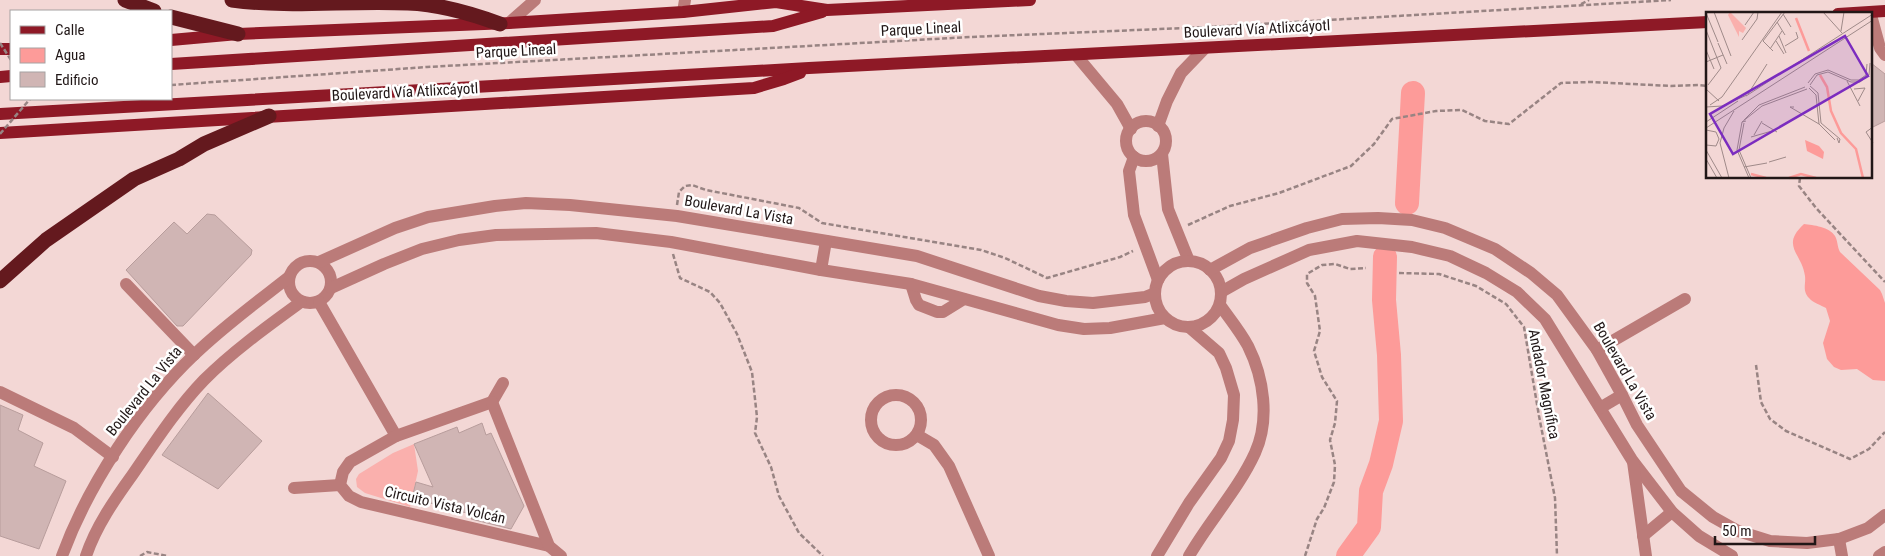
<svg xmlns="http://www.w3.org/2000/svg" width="1885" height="556" font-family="'Roboto Condensed',sans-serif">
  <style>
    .green { fill: #fab0ad }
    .water { fill: #fd9b99 }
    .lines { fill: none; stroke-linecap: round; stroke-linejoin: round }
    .river { stroke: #fd9b99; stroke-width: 24 }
    .building { fill: #d0b5b4; stroke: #b89d9c }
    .path { stroke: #988483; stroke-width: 2.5; stroke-dasharray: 5 2.5; stroke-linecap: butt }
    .minor { stroke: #bb7b79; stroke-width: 12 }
    .major { stroke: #8e1926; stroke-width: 12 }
    .highway { stroke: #64191e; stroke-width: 15 }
    .path-bridge { stroke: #988483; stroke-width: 2.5; stroke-dasharray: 5 2.5; stroke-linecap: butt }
    .labels { text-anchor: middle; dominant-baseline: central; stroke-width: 5; stroke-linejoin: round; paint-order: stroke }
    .street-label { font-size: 15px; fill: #211717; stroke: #fff }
    .inset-river { fill: none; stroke: #fd9b99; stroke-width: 2.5 }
    .inset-road { fill: none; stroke: #9f8a89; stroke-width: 1 }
    .view { fill: #7b2cbf; fill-opacity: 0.15; stroke: #7b2cbf; stroke-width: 2.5 }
    .inset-edge { fill: none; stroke: #211717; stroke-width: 2.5 }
  </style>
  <rect width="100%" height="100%" fill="#f3d7d5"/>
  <polygon class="green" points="414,444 418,471 410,507 365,493 357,487 356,479 359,474 393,453"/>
  <path class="water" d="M1804 224C1813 225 1830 227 1835 236 1838 241 1837 247 1840 252L1880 290 1882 294 1885 303V381L1873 380 1857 369 1841 370 1834 367 1827 359 1823 343 1830 321 1826 308C1821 305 1813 303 1809 298 1802 290 1806 285 1805 276 1802 253 1780 246 1804 224Z"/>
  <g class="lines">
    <g class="river">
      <polyline points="1407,203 1413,93"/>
      <polyline points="1348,556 1369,527 1371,491 1381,464 1391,421 1389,355 1384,300 1385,257"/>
    </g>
  </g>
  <g class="building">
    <polygon points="1871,63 1885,74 1885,121 1871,128"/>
    <polygon points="207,214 215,215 252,250 251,255 183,326 177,326 126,270 174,222 187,234"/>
    <polygon points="208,393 262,441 218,489 162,455"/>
    <polygon points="0,405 23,415 18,430 43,443 34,466 66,481 39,549 0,536"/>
    <polygon points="482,423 486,435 491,433 524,506 511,529 471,519 474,515 412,498 416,482 433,487 414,444 457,427 459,433"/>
  </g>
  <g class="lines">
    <g class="path">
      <polyline points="1581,4 1589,0"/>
      <polyline points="171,85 427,67 970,37 1209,27 1671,0"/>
      <polyline points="1800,178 1799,186 1816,208 1885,282"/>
      <polyline points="677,205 679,192 685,186 692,185 706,190 799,208 822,223 981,250 1005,258 1047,278 1120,257 1133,251"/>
      <polyline points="1188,225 1230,206 1279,193 1351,166 1374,144 1392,119 1436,111 1462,110 1485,121 1509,124 1561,83 1591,82 1671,86 1698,85 1708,86"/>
      <polyline points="673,254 680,278 710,292 720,303 737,334 752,372 757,417 755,433 771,467 779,496 799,533 823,556"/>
      <polyline points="1399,273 1439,274 1476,286 1506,304 1524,327 1539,416 1555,498 1557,556"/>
      <polyline points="1756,365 1761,402 1770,419 1786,431 1850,459 1869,449 1885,432"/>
      <polyline points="140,556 147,552 167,556"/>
      <polyline points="1305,556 1317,519 1324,508 1334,482 1335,465 1330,440 1335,423 1337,401 1322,377 1314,351 1320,331 1315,296 1307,283 1307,274 1322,265 1335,264 1350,269 1366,268"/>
    </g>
    <g class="minor">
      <polyline points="683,12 685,0"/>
      <polyline points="1871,15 1880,48 1885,55"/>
      <polyline points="509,23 535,0"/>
      <polyline points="1076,55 1117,104 1131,129"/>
      <circle cx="1146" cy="141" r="20"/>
      <polyline points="1158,126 1167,101 1181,73 1205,48"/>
      <polyline points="1162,154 1168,209 1189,261"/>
      <polyline points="1134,157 1129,171 1134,215 1158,280"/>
      <circle cx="310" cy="282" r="21"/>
      <circle cx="1188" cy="294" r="33"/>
      <polyline points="319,262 395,228 428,217 495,206 526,203 570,205 677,216 917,256 1039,296 1066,301 1093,303 1145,297 1155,293"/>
      <polyline points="821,270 826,241"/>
      <polyline points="1210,270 1250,248 1307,228 1342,219 1378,218 1412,220 1445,228 1495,249 1531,273 1557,295 1597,350 1622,395 1637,425 1681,491 1713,517 1738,531 1770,541 1807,543 1839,539 1868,528 1885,515"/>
      <polyline points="126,284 194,355"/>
      <polyline points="911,284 916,300 919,305 937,312 943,312 964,299"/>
      <polyline points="331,288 384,264 422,249 459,240 496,235 596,233 671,242 821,270 911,284 1058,325 1084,329 1110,328 1165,318"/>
      <polyline points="1221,292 1244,279 1309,250 1357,241 1412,247 1450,256 1486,273 1517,292 1545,319 1632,460 1672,512 1699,536 1732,556"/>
      <polyline points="319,302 396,436"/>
      <polyline points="1597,350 1685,299"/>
      <polyline points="503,383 492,402 396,436 350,462 343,472 340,485 349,496 361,502 549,546"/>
      <polyline points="0,392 74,428 113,457"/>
      <circle cx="896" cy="420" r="25"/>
      <polyline points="492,402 549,546 561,556"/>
      <polyline points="1600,408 1622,395"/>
      <polyline points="917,435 934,445 949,466 989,556"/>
      <polyline points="1633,462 1646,556"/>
      <polyline points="294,488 340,485"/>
      <polyline points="1643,536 1672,512"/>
      <polyline points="1839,539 1842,556"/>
      <path d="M62 556C88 485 140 406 195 354 224 326 257 302 289 277"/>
      <path d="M86 556C96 526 115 499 133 474 155 442 177 408 204 380 233 351 268 326 301 302"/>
      <polyline points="1157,556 1189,503 1221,458 1229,441 1233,420 1234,395 1226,368 1219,353 1190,328"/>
      <path d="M1189 556C1209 521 1238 490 1255 453 1270 420 1264 378 1248 346 1240 331 1229 318 1220 305"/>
      <polyline points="1879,556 1885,552"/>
    </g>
    <g class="major">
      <polyline points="1838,14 1885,11"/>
      <polyline points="171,40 238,34 509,23 683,12 776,2 827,10 1030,0"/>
      <polyline points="0,49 11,49"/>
      <polyline points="171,64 773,26 822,12"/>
      <polyline points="0,77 11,76"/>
      <polyline points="0,114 809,68 1708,22"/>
      <polyline points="0,133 754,88 784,79 800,73"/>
    </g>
    <g class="highway">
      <polyline points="125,0 154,11"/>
      <path d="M232 0C290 8 349 0 408 3 439 4 470 13 500 24"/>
      <polyline points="171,17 238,34"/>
      <polyline points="0,281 46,240 134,179 179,159 204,144 269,116"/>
    </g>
    <g class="path-bridge">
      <polyline points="0,43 11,60"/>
      <polyline points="0,134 30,99"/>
    </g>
  </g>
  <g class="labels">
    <g class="street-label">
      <text transform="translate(921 29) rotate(-3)">Parque Lineal</text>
      <text transform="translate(1257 29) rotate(-3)">Boulevard Vía Atlixcáyotl</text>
      <text transform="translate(516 51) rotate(-3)">Parque Lineal</text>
      <text transform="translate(405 92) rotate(-3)">Boulevard Vía Atlixcáyotl</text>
      <text transform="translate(739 210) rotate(10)">Boulevard La Vista</text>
      <text transform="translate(1625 371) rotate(60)">Boulevard La Vista</text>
      <text transform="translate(1544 384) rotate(79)">Andador Magnífica</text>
      <text transform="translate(144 391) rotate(-51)">Boulevard La Vista</text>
      <text transform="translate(445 505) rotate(13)">Circuito Vista Volcán</text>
    </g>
  </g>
  <g transform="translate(1706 12)">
    <rect width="166" height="166" fill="#f3d7d5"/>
    <path d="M24 0 40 16 37 21 33 19V25L22 3Z" fill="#fab0ad"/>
    <path d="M99 128 113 134 118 140 117 147 101 139Z" fill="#fd9b99"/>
    <path class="inset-river" d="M90 6 103 39M114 63 121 75 125 99 135 121 150 137 157 166M45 162 60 166M83 166 95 162 110 166"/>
    <path class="inset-road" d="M8 0 25 44M117 0 136 21M0 1 12 30M77 2 85 15M71 10 79 23M39 13 48 0M0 18 15 56 2 73M135 19 138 0M73 24 80 41M36 28 51 7 52 0M70 29 78 42M12 31 21 52M79 34 92 26 90 20M64 37 76 19M0 38 8 57M67 39 57 29 79 0M0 50 17 43M141 69 154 94M102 71 109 62 122 58 145 68H153L160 63 161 52M104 73 111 63 122 60 145 70H154L163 63 164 51M104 74 112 81 115 111 134 127 133 131 131 126M103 76 110 83 113 112 129 128M0 77 13 89M148 77 159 76 152 89M42 82 61 52M40 84 167 2M4 93 16 85 76 0M0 95 16 94 41 83M88 95H84L113 112M38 108 53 93 99 75M40 109 36 110 56 94 101 77M0 110 32 89M36 110 31 138 43 166M38 111 33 138 45 166M56 111 71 120M167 115 160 120 167 131M0 116 167 8M48 123 56 109M45 125 66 119M0 133 10 134 13 127 10 120 0 118M0 138 16 166M0 147 11 166M63 150 80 145M38 155 61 151M23 166 14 131 18 116 28 99"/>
    <path class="view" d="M139 24 162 64 27 142 4 102Z"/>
    <rect width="166" height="166" class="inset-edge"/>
  </g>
  <rect x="10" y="10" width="162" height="90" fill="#ffffff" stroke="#a6a2a2"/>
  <rect x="20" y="26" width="25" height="8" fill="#8e1926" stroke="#a6a2a2"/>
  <text x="55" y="35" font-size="15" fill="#211717">Calle</text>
  <rect x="20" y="48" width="25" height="15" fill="#fd9b99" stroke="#a6a2a2"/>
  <text x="55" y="60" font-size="15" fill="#211717">Agua</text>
  <rect x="20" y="72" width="25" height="15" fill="#d0b5b4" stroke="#a6a2a2"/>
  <text x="55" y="85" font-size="15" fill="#211717">Edificio</text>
  <path d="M1715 536v8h100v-8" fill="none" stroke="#211717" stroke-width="2.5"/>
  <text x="1722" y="536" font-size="15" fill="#211717" stroke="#ffffff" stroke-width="4" paint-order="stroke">50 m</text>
</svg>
